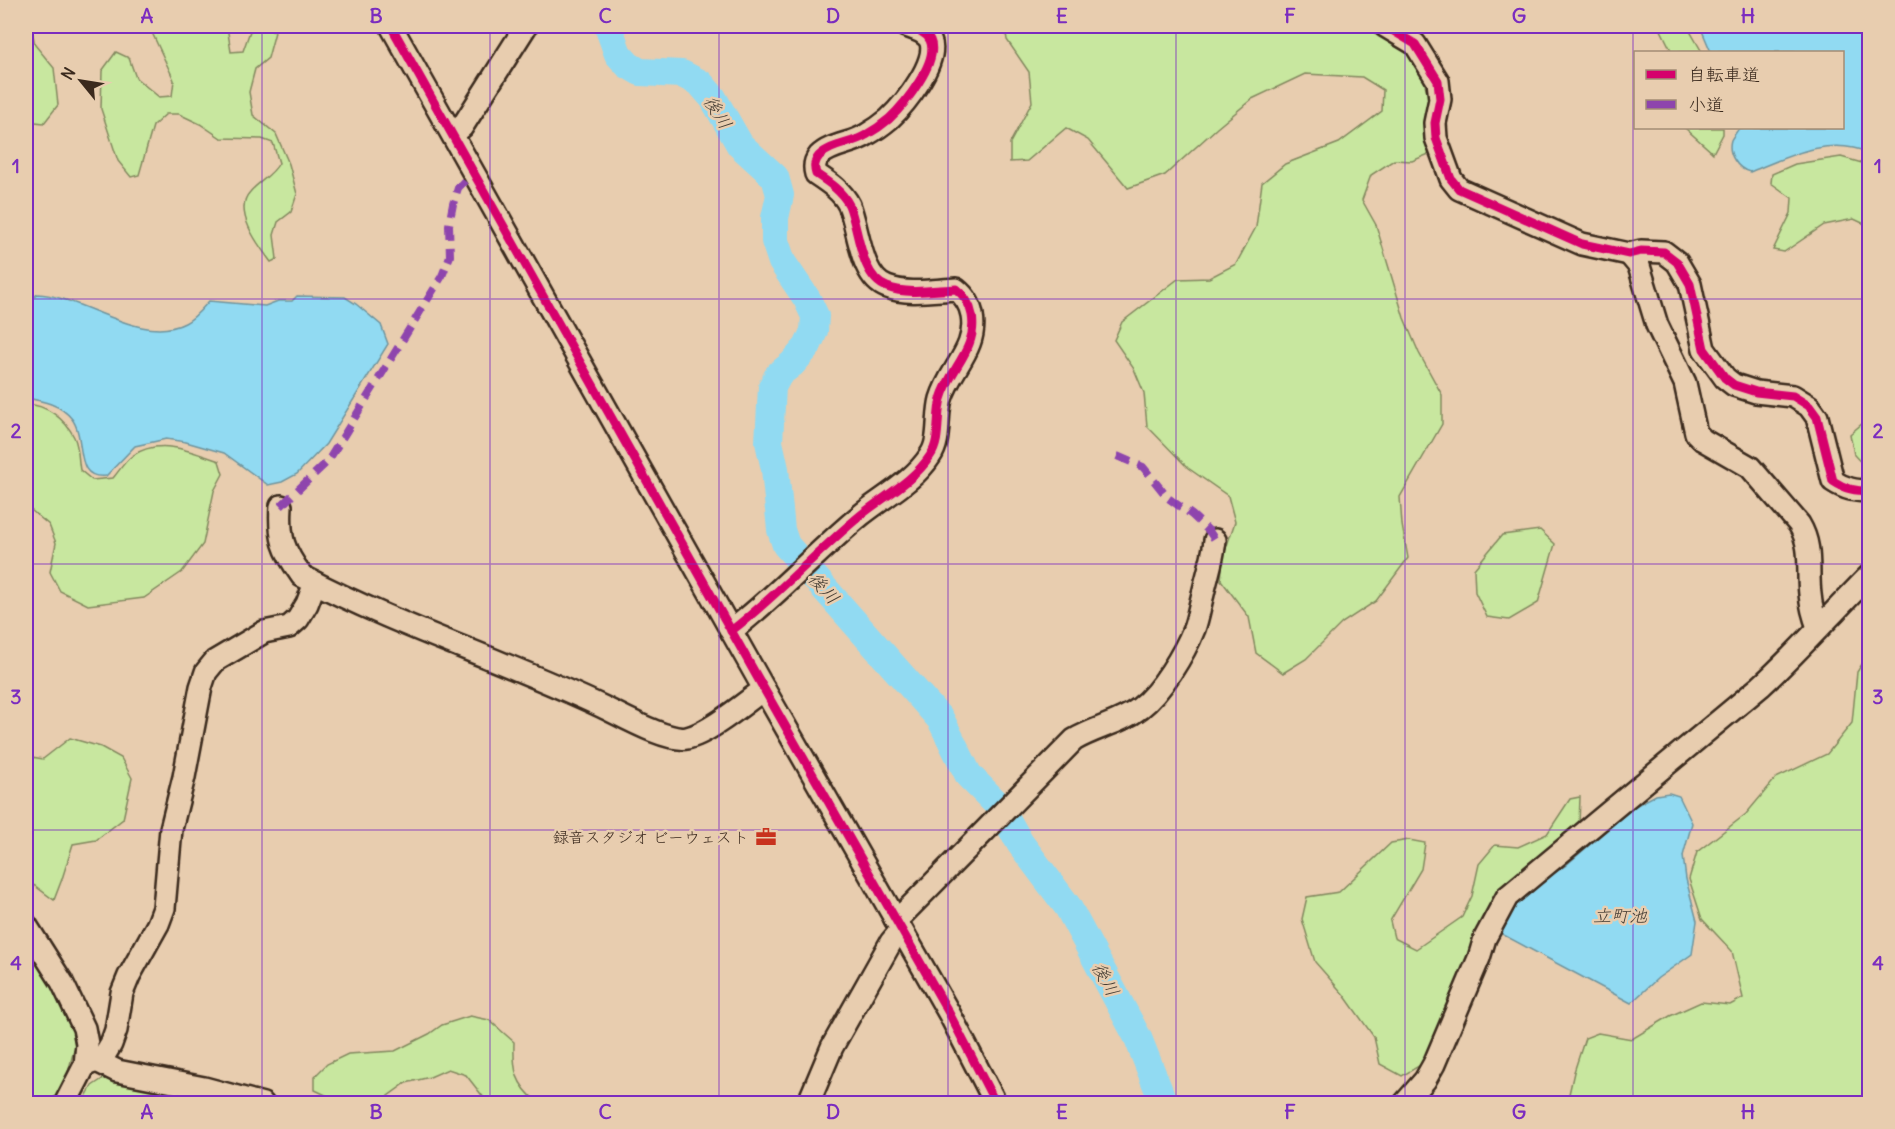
<svg xmlns="http://www.w3.org/2000/svg" width="1895" height="1129" font-family="Delius,'Klee One',sans-serif">
  <style>
    .green { fill: #c8e79f; stroke: #82885e; stroke-width: 1.5 }
    .water { fill: #91daf2; stroke: #6f949d; stroke-width: 1.5 }
    .lines { fill: none; stroke-linecap: round; stroke-linejoin: round }
    .river { stroke: #91daf2; stroke-width: 28 }
    .minor-casing { stroke: #3b2a1e; stroke-width: 26 }
    .minor { stroke: #e8cdaf; stroke-width: 21 }
    .quiet { stroke: #8e44ad; stroke-width: 8; stroke-dasharray: 15 8; stroke-linecap: butt }
    .cycleway-casing { stroke: #e8cdaf; stroke-width: 13 }
    .cycleway { stroke: #d6006c; stroke-width: 9 }
    .grid { fill: none; stroke: #7b2cbf; stroke-width: 1.5; stroke-opacity: 0.55 }
    .labels { text-anchor: middle; dominant-baseline: central; stroke-width: 5; stroke-linejoin: round; paint-order: stroke }
    .poi-label { font-size: 16px; fill: #3b2a1e; stroke: #e8cdaf; text-anchor: end }
    .water-label { font-size: 18px; font-style: italic; fill: #443c33; stroke: #e8cdaf }
    .neatline { fill: none; stroke: #7b2cbf; stroke-width: 2 }
    .grid-label { font-size: 20px; text-anchor: middle; font-weight: bold; fill: #7b2cbf }
  </style>
  <rect width="100%" height="100%" fill="#e8cdaf"/>
  <filter id="ink" filterUnits="userSpaceOnUse"><feTurbulence type="fractalNoise" baseFrequency=".0167" numOctaves="2"/><feDisplacementMap in="SourceGraphic" scale="12" xChannelSelector="R" yChannelSelector="G"/><feConvolveMatrix kernelMatrix="1 2 1 2 8 2 1 2 1" color-interpolation-filters="sRGB"/></filter>
  <g filter="url(#ink)">
    <g class="green">
      <path d="M149 26H227L231 52 243 51 250 31 264 26 275 32 268 58 255 69 249 92 253 115 276 134 289 164 297 194 291 212 278 222 274 235 277 259 271 262C259 246 232 211 250 192 259 181 272 176 279 163L273 143 262 139 221 138 200 124 179 114H166L153 126 139 175 131 177 118 161 101 109 102 71 116 52 129 58 136 78 159 97 172 96 174 80Z"/>
      <polygon points="1005,26 1406,26 1403,48 1422,74 1430,102 1427,130 1429,154 1412,161 1394,160 1371,175 1362,200 1376,225 1404,318 1419,353 1442,395 1442,424 1400,497 1402,525 1408,558 1376,601 1342,623 1306,659 1283,673 1256,653 1249,617 1221,580 1223,557 1235,522 1228,496 1188,468 1147,426 1144,393 1134,369 1114,340 1122,322 1178,279 1209,278 1236,264 1256,227 1262,183 1285,164 1339,143 1382,111 1383,90 1362,77 1305,74 1252,99 1217,128 1165,175 1128,188 1088,140 1066,128 1027,161 1010,162 1010,143 1032,102 1029,72 1007,40"/>
      <polygon points="1659,26 1687,26 1702,52 1672,52"/>
      <polygon points="26,28 32,30 35,45 54,68 58,105 44,123 26,121"/>
      <polygon points="1685,128 1723,128 1723,134 1713,153"/>
      <polygon points="1841,157 1869,165 1869,226 1854,219 1824,225 1784,252 1773,250 1791,213 1792,198 1771,183 1772,174 1795,164"/>
      <path d="M26 404C47 405 65 419 74 437 79 447 78 460 80 470L92 480 113 478C119 471 125 461 132 456 159 437 191 451 219 461L223 474 214 491 203 544 182 572 144 598 88 605 60 591 50 572 56 543 49 525 26 506Z"/>
      <polygon points="1869,422 1870,422 1869,471 1854,455 1850,434 1863,423"/>
      <polygon points="1540,530 1555,544 1538,603 1509,620 1487,617 1475,592 1474,569 1502,535"/>
      <polygon points="1869,653 1869,1103 1567,1103 1574,1072 1585,1038 1598,1033 1632,1039 1670,1016 1701,1002 1730,1005 1743,998 1732,951 1702,919 1689,879 1697,852 1746,814 1776,778 1827,754 1852,723 1857,672"/>
      <polygon points="70,738 101,747 121,758 132,778 123,819 96,840 73,844 62,879 54,900 35,886 26,882 26,756 43,759"/>
      <polygon points="1580,797 1579,825 1517,875 1424,1063 1402,1076 1380,1064 1374,1037 1344,995 1315,962 1302,919 1307,897 1339,892 1391,843 1409,840 1425,843 1421,869 1390,921 1394,938 1416,949 1462,917 1472,896 1479,864 1495,845 1518,847 1547,834 1570,799"/>
      <polygon points="26,936 73,1023 75,1046 66,1080 52,1103 26,1103"/>
      <path d="M470 1016 489 1020 514 1042C513 1071 515 1083 538 1103H488L466 1075 448 1069 430 1077 406 1083 385 1098 369 1103 332 1098 315 1090V1076L327 1064 348 1054 395 1051 429 1034 442 1025Z"/>
      <polygon points="107,1076 150,1089 220,1103 82,1104 92,1086"/>
    </g>
    <g class="water">
      <path d="M1700 26H1869V153C1829 135 1787 157 1750 172 1737 169 1727 153 1731 140 1733 136 1737 132 1739 128H1842V52H1711Z"/>
      <path d="M37 294C81 295 141 346 185 323 194 319 202 309 209 301L265 306 278 301H292L297 296 345 297 356 304 381 325 388 344 326 444 297 474 282 482 268 485 224 453 186 442 166 439 135 446 106 476C72 480 87 439 72 419 60 404 43 401 26 398V307Z"/>
      <polygon points="1669,793 1679,796 1692,823 1683,856 1686,879 1697,921 1692,954 1658,978 1631,1003 1498,932 1509,911 1523,894 1565,866 1635,806 1656,795"/>
    </g>
    <g class="lines">
      <polyline class="river" points="608,26 618,54 628,65 640,72 682,74 700,83 713,98 740,145 775,177 780,195 775,218 775,241 782,262 807,299 815,316 814,331 807,347 792,364 779,374 772,387 769,442 775,469 781,530 786,545 941,720 969,776 999,806 1020,843 1068,907 1138,1038 1164,1104"/>
      <g class="minor-casing">
        <g id="minor">
          <polyline points="391,26 764,689 949,1013 996,1104"/>
          <path d="M1385 26 1415 44 1438 81 1440 99 1435 123 1436 138 1451 179 1459 189 1582 244 1629 254 1641 251 1664 252 1677 262 1690 284 1704 349 1725 378 1734 385 1756 392 1793 396 1809 406 1817 417 1833 481C1845 489 1855 491 1870 491"/>
          <polyline points="453,134 462,127 526,26"/>
          <path d="M1629 254 1639 266 1657 325 1685 383 1696 433 1703 440 1750 467 1799 524C1813 547 1807 569 1810 594 1811 606 1814 617 1818 627"/>
          <path d="M281 506C279 538 283 550 302 576 399 627 504 660 603 707 622 716 667 742 687 738 708 734 746 702 764 689"/>
          <path d="M731 631C777 596 816 552 861 515 883 497 914 481 930 456 941 441 936 417 941 399 950 368 978 349 972 315 970 304 965 296 956 289 934 290 908 295 887 287 860 277 859 229 849 205 842 191 828 182 816 174 814 167 814 162 819 156 831 144 852 144 866 135 873 131 882 125 889 119 904 105 940 61 930 40 925 31 914 29 906 26"/>
          <path d="M895 919 904 913 1074 740C1096 727 1121 723 1140 708 1161 692 1184 654 1194 629 1198 618 1200 605 1203 594 1207 576 1213 559 1215 540"/>
          <polyline points="26,925 62,982 84,1028 87,1044 85,1065 65,1104"/>
          <polyline points="97,1061 117,1071 204,1088 263,1104"/>
          <polyline points="85,1065 97,1061 105,1054 111,1044 116,1030 122,993 129,976 158,924 164,908 171,829 184,777 201,687 206,672 215,661 264,632 289,627 298,619 307,604 315,583"/>
          <polyline points="808,1104 832,1047 891,942 901,930"/>
          <path d="M1404 1104 1425 1080 1434 1064 1479 958 1485 938 1507 897 1761 686C1799 651 1833 612 1870 575"/>
        </g>
      </g>
      <use href="#minor" class="minor"/>
      <g class="quiet">
        <polyline points="1117,456 1143,467 1168,498 1192,515 1209,531 1215,540"/>
        <polyline points="281,506 328,461 442,276 450,256 449,225 453,204 458,188 473,171"/>
      </g>
      <g class="cycleway-casing">
        <g id="cycleway">
          <polyline points="391,26 764,689 949,1013 996,1104"/>
          <path d="M1385 26 1415 44 1438 81 1440 99 1435 123 1436 138 1451 179 1459 189 1582 244 1629 254 1641 251 1664 252 1677 262 1690 284 1704 349 1725 378 1734 385 1756 392 1793 396 1809 406 1817 417 1833 481C1845 489 1855 491 1870 491"/>
          <path d="M731 631C777 596 816 552 861 515 883 497 914 481 930 456 941 441 936 417 941 399 950 368 978 349 972 315 970 304 965 296 956 289 934 290 908 295 887 287 860 277 859 229 849 205 842 191 828 182 816 174 814 167 814 162 819 156 831 144 852 144 866 135 873 131 882 125 889 119 904 105 940 61 930 40 925 31 914 29 906 26"/>
        </g>
      </g>
      <use href="#cycleway" class="cycleway"/>
    </g>
  </g>
  <path class="grid" d="M262 26V1104M490 26V1104M719 26V1104M948 26V1104M1176 26V1104M1405 26V1104M1633 26V1104M26 299H1870M26 564H1870M26 830H1870"/>
  <defs>
    <g id="office-bare" transform="scale(1.62)"><path d="M-6-3h4V-5.5h4V-3h4V5H-6ZM-1-4.5V-3h2v-1.5ZM-6 0V1H6V0Z" fill="#c8321e" stroke="#e8cdaf" stroke-width="2.5" paint-order="stroke"/></g>
  </defs>
  <g fill-rule="evenodd">
    <use href="#office-bare" x="766" y="837"/>
  </g>
  <g class="labels">
    <g class="poi-label">
      <text x="749" y="837">録音スタジオ ビーウェスト</text>
    </g>
    <g class="water-label">
      <text transform="translate(718 112) rotate(58)">後川</text>
      <text transform="translate(824 588) rotate(48)">後川</text>
      <text x="1620" y="915">立町池</text>
      <text transform="translate(1106 979) rotate(62)">後川</text>
    </g>
  </g>
  <rect width="1895" height="1129" fill="none" stroke="#e8cdaf" stroke-width="66"/>
  <rect x="1634" y="51" width="210" height="78" fill="#e8cdaf" stroke="#a38c75" stroke-width="1.5"/>
  <rect x="1646" y="70" width="30" height="9" fill="#d6006c" stroke="#a38c75" stroke-width="1.5"/>
  <text x="1688" y="81" font-size="18" fill="#3b2a1e">自転車道</text>
  <rect x="1646" y="100" width="30" height="9" fill="#8e44ad" stroke="#a38c75" stroke-width="1.5"/>
  <text x="1688" y="111" font-size="18" fill="#3b2a1e">小道</text>
  <g transform="translate(81 81) rotate(300)" stroke="#e8cdaf" stroke-width="4.5" paint-order="stroke">
  <path d="M0-4.5L10 22L0 15L-10 22Z" fill="#3b2a1e"/>
  <text y="-9" font-size="16" font-weight="bold" text-anchor="middle" fill="#3b2a1e">N</text>
  </g>
  <rect x="33" y="33" width="1829" height="1063" class="neatline"/>
  <g class="grid-label">
    <text x="147" y="23">A</text>
    <text x="376" y="23">B</text>
    <text x="605" y="23">C</text>
    <text x="833" y="23">D</text>
    <text x="1062" y="23">E</text>
    <text x="1290" y="23">F</text>
    <text x="1519" y="23">G</text>
    <text x="1748" y="23">H</text>
    <text x="16" y="173">1</text>
    <text x="1878" y="173">1</text>
    <text x="16" y="438">2</text>
    <text x="1878" y="438">2</text>
    <text x="16" y="704">3</text>
    <text x="1878" y="704">3</text>
    <text x="16" y="970">4</text>
    <text x="1878" y="970">4</text>
    <text x="147" y="1119">A</text>
    <text x="376" y="1119">B</text>
    <text x="605" y="1119">C</text>
    <text x="833" y="1119">D</text>
    <text x="1062" y="1119">E</text>
    <text x="1290" y="1119">F</text>
    <text x="1519" y="1119">G</text>
    <text x="1748" y="1119">H</text>
  </g>
</svg>
